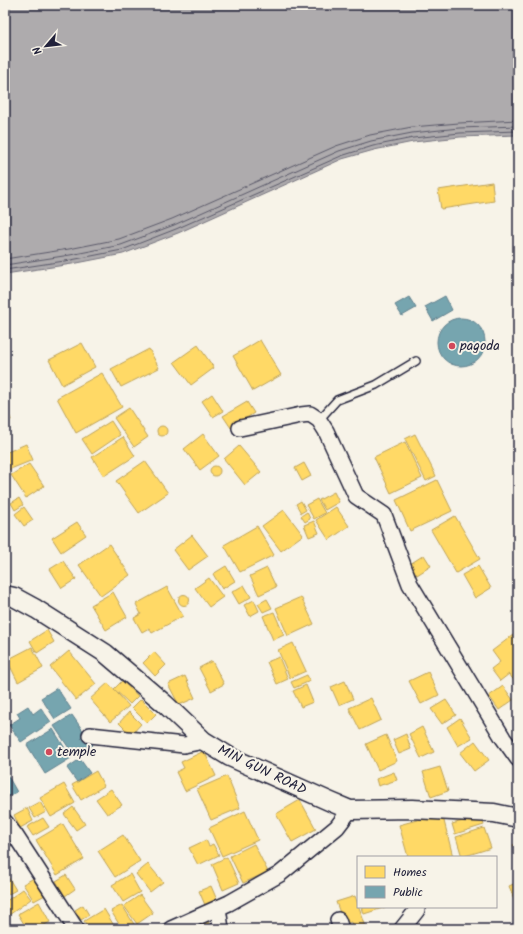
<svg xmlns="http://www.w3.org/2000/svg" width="523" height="934" font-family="Kalam,sans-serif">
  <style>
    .water { fill: #aeabad; stroke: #76747f }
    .homes { fill: #ffd966; stroke: #bda259 }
    .public { fill: #76a5af; stroke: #5d7e8c }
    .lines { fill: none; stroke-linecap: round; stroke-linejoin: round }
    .shore { stroke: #5a5969; stroke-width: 1 }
    .service-casing { stroke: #22223b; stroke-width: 10 }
    .minor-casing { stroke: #22223b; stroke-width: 18 }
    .tertiary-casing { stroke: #22223b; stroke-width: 21 }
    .path { stroke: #22223b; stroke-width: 2.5; stroke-dasharray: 3 3; stroke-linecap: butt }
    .service { stroke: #f7f3e8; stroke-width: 7 }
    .minor { stroke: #f7f3e8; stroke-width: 15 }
    .tertiary { stroke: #f7f3e8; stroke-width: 18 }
    .poi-dot { fill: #d1495b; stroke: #f7f3e8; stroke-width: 1.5 }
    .labels { text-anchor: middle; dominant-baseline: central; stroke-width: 4; stroke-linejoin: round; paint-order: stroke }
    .poi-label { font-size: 14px; fill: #22223b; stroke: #f7f3e8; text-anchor: start }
    .street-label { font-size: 14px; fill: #22223b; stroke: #f7f3e8 }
  </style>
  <rect width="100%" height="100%" fill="#f7f3e8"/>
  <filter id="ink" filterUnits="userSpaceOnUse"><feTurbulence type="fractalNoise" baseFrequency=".025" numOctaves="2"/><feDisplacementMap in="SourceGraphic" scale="8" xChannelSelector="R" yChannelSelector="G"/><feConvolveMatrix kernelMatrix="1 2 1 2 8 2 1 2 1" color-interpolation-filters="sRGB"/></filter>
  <g filter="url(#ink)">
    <polygon class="water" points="5,5 518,5 518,135 460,137 413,142 374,150 342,159 178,233 123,254 72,264 5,274"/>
    <g class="homes">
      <polygon points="492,182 494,201 441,209 438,190"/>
      <polygon points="260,340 281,375 253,391 233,356"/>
      <polygon points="82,343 95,367 62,385 49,360"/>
      <polygon points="198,345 214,368 191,385 174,362"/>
      <polygon points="149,349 159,368 121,387 111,369"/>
      <polygon points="102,373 122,407 76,433 57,398"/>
      <polygon points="212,394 223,411 213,417 202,401"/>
      <polygon points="247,402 254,413 231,428 223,416"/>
      <polygon points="5,404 11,420 5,422"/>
      <polygon points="129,408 148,437 134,447 114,418"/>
      <polygon points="111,421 120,435 92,454 82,439"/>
      <circle cx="162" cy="431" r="5"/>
      <polygon points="203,434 219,456 200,470 184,449"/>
      <polygon points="415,434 436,476 426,481 405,439"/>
      <polygon points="123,437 135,456 104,476 92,457"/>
      <polygon points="405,442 422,478 391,493 374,457"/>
      <polygon points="26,444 33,460 8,470 5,463 5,453"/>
      <polygon points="239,446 261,472 245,485 224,459"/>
      <polygon points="145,461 168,493 139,513 116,481"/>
      <polygon points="304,463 311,476 302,481 295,468"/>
      <polygon points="29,464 44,486 26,498 11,475"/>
      <circle cx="215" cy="471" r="5"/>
      <polygon points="437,480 452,511 410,531 396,500"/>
      <polygon points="334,492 339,502 325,510 319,500"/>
      <polygon points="19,498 23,505 15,510 11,503"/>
      <polygon points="317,499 325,513 314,519 306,505"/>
      <polygon points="301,501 306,510 301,513 296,504"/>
      <polygon points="24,507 33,520 24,526 15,514"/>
      <polygon points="336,507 349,526 329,540 316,520"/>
      <polygon points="284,510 303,535 281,551 262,526"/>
      <polygon points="307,512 310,519 305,522 301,516"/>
      <polygon points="455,516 480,559 456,573 431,530"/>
      <polygon points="314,521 319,533 309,537 304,525"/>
      <polygon points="77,522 86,535 61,552 52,538"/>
      <polygon points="257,526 274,555 240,572 224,545"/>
      <polygon points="192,535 208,556 188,570 173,550"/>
      <polygon points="109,544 130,575 101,596 79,565"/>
      <polygon points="424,555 431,566 417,575 410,564"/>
      <polygon points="63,561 76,579 62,588 50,569"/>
      <polygon points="226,566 235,581 222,589 213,574"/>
      <polygon points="478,566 491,588 475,598 462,575"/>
      <polygon points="267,568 276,587 259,595 250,576"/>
      <polygon points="209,578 223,597 209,607 195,588"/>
      <polygon points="244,585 251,597 239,604 232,592"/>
      <polygon points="167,587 183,616 152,633 149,628 142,632 134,618 141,614 136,604"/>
      <polygon points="113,592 127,617 106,630 91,605"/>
      <circle cx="184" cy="600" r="5.5"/>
      <polygon points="301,597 314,624 288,636 276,608"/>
      <polygon points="267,599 272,608 263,612 258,604"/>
      <polygon points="254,600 259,611 250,616 244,605"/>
      <polygon points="274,612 284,635 273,640 263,616"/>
      <polygon points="47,630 54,642 37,653 30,641"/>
      <polygon points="513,635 518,641 518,682 516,683 509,674 500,681 491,669 500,662 492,651"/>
      <polygon points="293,643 306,671 290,678 278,650"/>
      <polygon points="32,647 43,668 18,682 7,660"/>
      <polygon points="69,651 96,684 76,700 50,667"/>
      <polygon points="154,652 166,665 155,676 143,663"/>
      <polygon points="279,657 288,679 277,684 267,662"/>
      <polygon points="5,658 10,670 5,672"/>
      <polygon points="212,661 224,684 211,691 199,668"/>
      <polygon points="428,672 439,695 421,704 409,681"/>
      <polygon points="307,675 310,681 294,688 291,682"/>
      <polygon points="185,676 195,698 179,705 168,684"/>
      <polygon points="122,681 138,696 130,704 114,689"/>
      <polygon points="345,681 353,699 339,705 331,687"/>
      <polygon points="108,683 129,706 110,722 90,699"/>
      <polygon points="306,685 313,702 301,707 293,691"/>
      <polygon points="503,686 513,700 499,710 489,696"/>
      <polygon points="371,698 381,720 360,730 349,708"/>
      <polygon points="141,699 156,714 147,723 132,708"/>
      <polygon points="446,700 456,715 442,724 431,709"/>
      <polygon points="129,712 141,724 131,735 119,723"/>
      <polygon points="460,718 472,738 458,746 447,727"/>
      <polygon points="422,727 434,752 421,758 409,734"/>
      <polygon points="406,734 411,749 399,754 393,740"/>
      <polygon points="386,735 397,761 378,770 366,744"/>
      <polygon points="475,741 489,760 474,771 460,753"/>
      <polygon points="204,751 216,776 185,791 176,772 184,768 181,762"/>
      <polygon points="440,767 448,791 431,797 423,772"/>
      <polygon points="96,771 104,786 81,800 72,785"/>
      <polygon points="394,772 397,780 378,786 376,779"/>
      <polygon points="227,776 240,808 211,820 197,789"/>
      <polygon points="64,784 75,803 51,817 40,798"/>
      <polygon points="111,789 122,805 107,814 96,799"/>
      <polygon points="300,800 316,829 292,842 276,814"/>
      <polygon points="40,802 46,812 35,818 29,808"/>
      <polygon points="73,807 85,824 76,830 64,814"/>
      <polygon points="27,808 33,821 20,828 14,815"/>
      <polygon points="245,811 258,840 222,856 209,828"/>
      <polygon points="442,813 453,857 408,857 399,825"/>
      <polygon points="481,816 484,825 455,834 452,824"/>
      <polygon points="43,818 49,827 33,836 27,827"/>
      <polygon points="63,824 84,859 57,875 36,840"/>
      <polygon points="484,828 491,848 462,857 456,837"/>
      <polygon points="123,835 140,861 115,877 98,851"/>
      <polygon points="206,840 209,846 213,844 219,855 198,865 189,848"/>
      <polygon points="518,842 518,852 513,845"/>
      <polygon points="254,844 268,872 243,883 230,856"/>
      <polygon points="227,857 239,883 223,890 212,864"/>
      <polygon points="148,864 163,882 150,892 136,874"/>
      <polygon points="5,872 16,890 5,896"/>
      <polygon points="130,874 140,892 123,902 112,885"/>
      <polygon points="66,875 75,889 65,896 56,881"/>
      <polygon points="34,878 45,895 34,901 23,884"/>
      <polygon points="518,882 518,909 509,886"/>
      <polygon points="211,886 217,900 205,905 199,891"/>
      <polygon points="23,889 31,899 5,918 5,902"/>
      <polygon points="140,895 153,913 137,924 124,906"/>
      <polygon points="355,896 366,927 360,929 353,929 351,922 344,924 336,902"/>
      <polygon points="39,902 50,922 37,929 27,929 18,914"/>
      <polygon points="83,905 89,915 81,920 75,910"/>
      <polygon points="122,905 137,929 122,929 111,911"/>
      <polygon points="362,907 386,907 364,914"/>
      <polygon points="104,909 116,929 89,929 84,921"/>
      <polygon points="205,916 212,929 181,929"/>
    </g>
    <g class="public">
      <polygon points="445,296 452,310 433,321 425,307"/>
      <polygon points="409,297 416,308 402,316 395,305"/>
      <circle cx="461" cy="342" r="24"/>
      <polygon points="57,688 71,709 55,719 41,698"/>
      <polygon points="28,706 33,714 41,708 51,722 21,742 9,725 20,718 17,713"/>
      <polygon points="72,715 93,745 75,757 54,726"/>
      <polygon points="53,729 71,758 45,774 27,745"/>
      <polygon points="80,759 90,773 77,782 67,768"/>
      <polygon points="5,771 17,792 8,797 5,792"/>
    </g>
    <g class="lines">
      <g class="shore">
        <polyline points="5,259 69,249 119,239 172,219 336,146 370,135 412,127 459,123 518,120"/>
        <polyline points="5,265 70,255 121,245 174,225 339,151 371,141 412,133 459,128 518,126"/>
        <polyline points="5,270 71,260 122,250 176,229 341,156 373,146 413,138 460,133 518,131"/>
      </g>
      <g class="service-casing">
        <polyline id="service" points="319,420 337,400 376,385 416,361"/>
      </g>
      <g class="minor-casing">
        <g id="minor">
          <polyline points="240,428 301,415 310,414 319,420 326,431 356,496 384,515 410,584 503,738 518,759"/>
          <polyline points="90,735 184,745 204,741"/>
          <polyline points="5,822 15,835 76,929"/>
          <polyline points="218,908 221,929"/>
          <polyline points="338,920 341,929"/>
          <polyline points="171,929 229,903 280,874 337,827 350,810"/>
          <polyline points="402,929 417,910"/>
        </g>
      </g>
      <g class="tertiary-casing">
        <polyline id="tertiary" points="5,595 14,597 36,609 105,653 165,704 204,741 230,757 331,802 350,810 412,809 494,813 518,818"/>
      </g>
      <polyline class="path" points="5,693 8,698"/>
      <use href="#service" class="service"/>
      <use href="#minor" class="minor"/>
      <use href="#tertiary" class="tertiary"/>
    </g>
  </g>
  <g class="poi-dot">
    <circle cx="452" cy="346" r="4"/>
    <circle cx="49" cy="752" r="4"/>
  </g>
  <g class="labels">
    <g class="poi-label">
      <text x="460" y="346">pagoda</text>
      <text x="57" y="752">temple</text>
    </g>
    <g class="street-label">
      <text transform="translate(262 770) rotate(26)">MIN GUN ROAD</text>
    </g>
  </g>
  <rect width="523" height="934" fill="none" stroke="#f7f3e8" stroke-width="20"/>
  <rect x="10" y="10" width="503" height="914" fill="none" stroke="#22223b" stroke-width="1.5" filter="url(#ink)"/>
  <rect x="357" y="856" width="140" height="52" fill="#f7f3e8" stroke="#a29fa3"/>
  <rect x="365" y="866" width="20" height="12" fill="#ffd966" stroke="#a29fa3"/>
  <text x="393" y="876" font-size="12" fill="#22223b">Homes</text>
  <rect x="365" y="886" width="20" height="12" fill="#76a5af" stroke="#a29fa3"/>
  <text x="393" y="896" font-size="12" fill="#22223b">Public</text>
  <g transform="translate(46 46) rotate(242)" stroke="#f7f3e8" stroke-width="3" paint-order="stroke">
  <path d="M0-3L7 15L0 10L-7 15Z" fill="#22223b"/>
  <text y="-6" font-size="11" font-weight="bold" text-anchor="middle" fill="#22223b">N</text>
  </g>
</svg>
